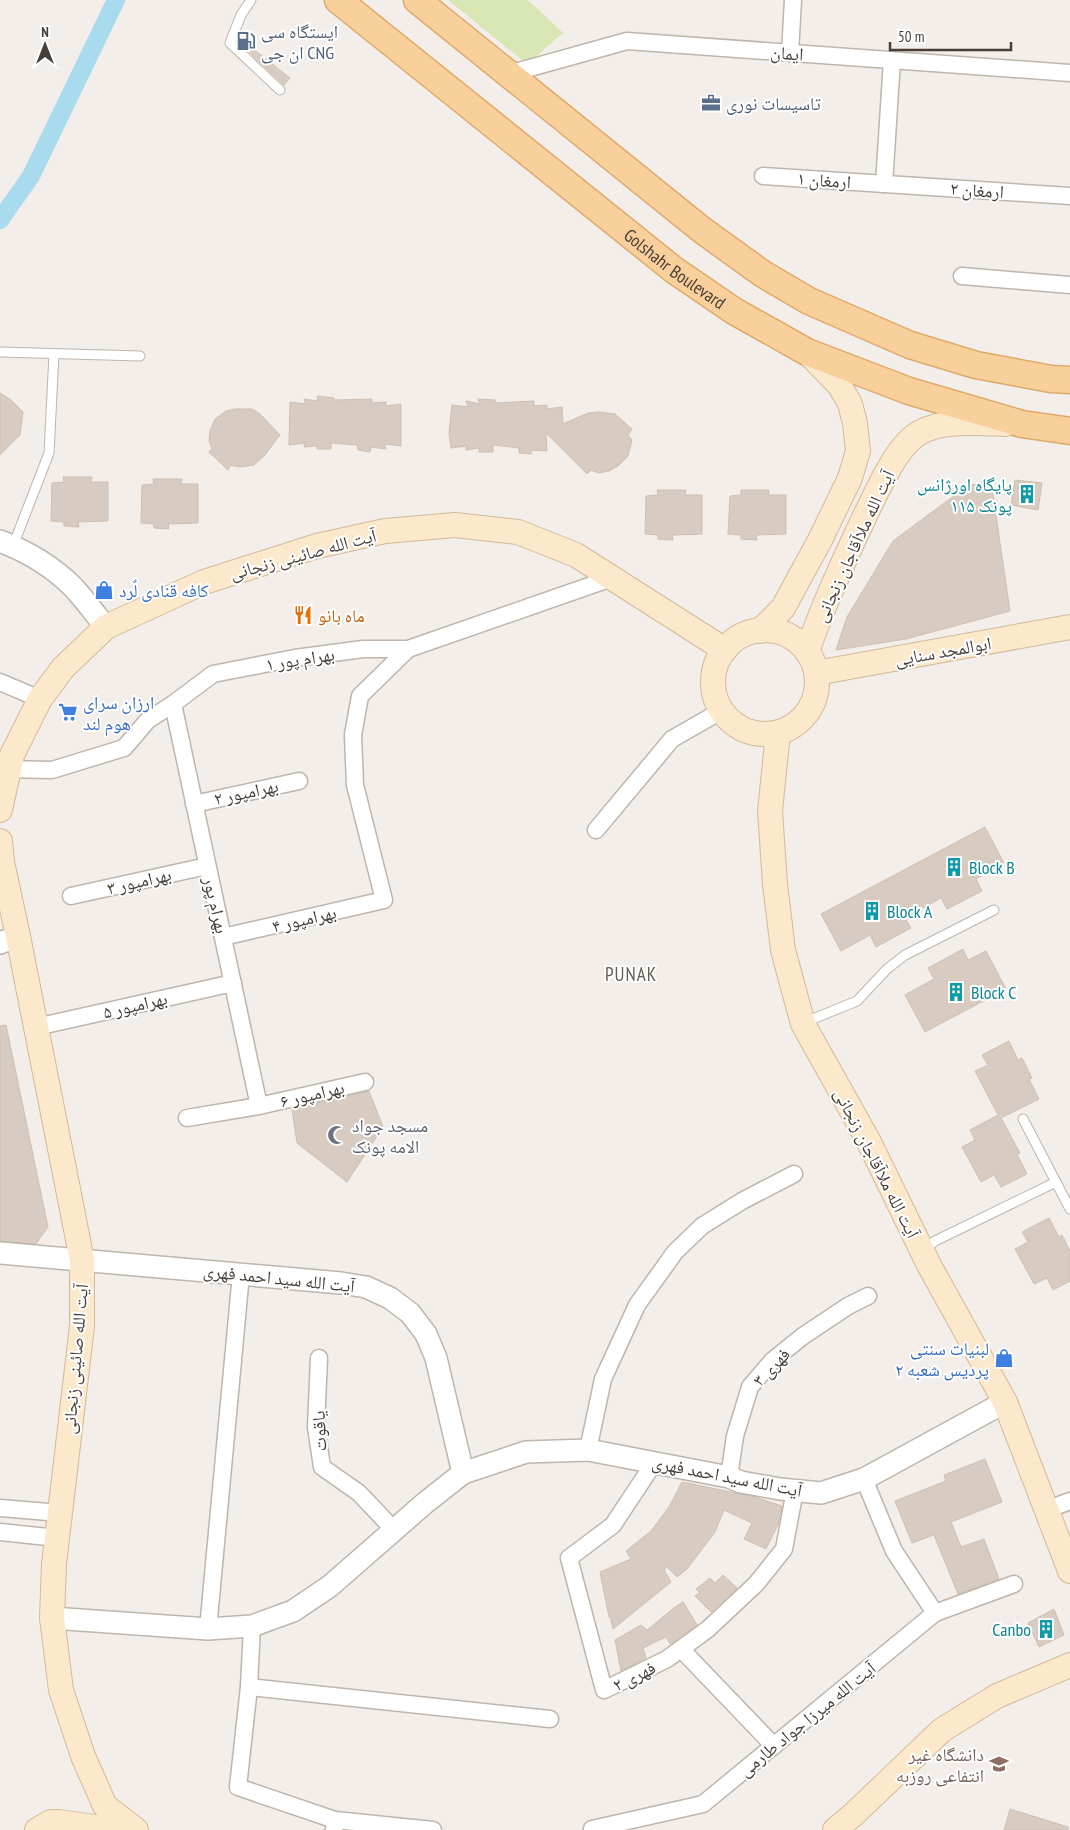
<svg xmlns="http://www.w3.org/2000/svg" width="1070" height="1830" font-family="'PT Sans Narrow','Noto Naskh Arabic',sans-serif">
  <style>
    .green { fill: #d7e6b3 }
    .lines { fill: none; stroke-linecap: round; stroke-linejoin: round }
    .canal { stroke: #a8dbed; stroke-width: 18 }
    .building { fill: #d8cbc1; stroke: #cfbfb2 }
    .service-casing { stroke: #bfb5ab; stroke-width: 11 }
    .minor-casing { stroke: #bfb5ab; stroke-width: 19 }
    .tertiary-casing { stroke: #bfb5ab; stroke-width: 24 }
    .secondary-casing { stroke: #d1ba9a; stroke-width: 26 }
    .primary-casing { stroke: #deaa6c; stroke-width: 29 }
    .service { stroke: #fff; stroke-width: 9 }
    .minor { stroke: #fff; stroke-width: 16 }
    .tertiary { stroke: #fff; stroke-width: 21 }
    .secondary { stroke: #fce8ca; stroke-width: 24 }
    .primary { stroke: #f9d09b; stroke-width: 26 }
    .labels { text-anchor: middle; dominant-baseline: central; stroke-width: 4; stroke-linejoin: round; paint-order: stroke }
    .service-label { font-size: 18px; fill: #4e5e75; stroke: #fff; text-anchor: start }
    .street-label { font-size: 18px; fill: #473e37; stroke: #fff }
    .culture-label { font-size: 18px; fill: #0d838f; stroke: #fff; text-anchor: start }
    .shop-label { font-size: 18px; fill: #366cbe; stroke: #fff; text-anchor: start }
    .food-label { font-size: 18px; fill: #c56008; stroke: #fff; text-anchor: start }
    .worship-label { font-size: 18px; fill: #5b616d; stroke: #fff; text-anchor: start }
    .education-label { font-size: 18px; fill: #785e54; stroke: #fff; text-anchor: end }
    .neighbourhood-label { font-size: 19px; letter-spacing: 1px; fill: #695b4f; stroke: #fff }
  </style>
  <rect width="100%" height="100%" fill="#f3eee9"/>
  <polygon class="green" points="448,0 528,0 563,33 527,64"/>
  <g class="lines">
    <polyline class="canal" points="0,220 31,176 116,0"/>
  </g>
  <g class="building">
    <polygon points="251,47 290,78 284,85 248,51"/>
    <polygon points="0,393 11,400 23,412 20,435 0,455"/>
    <polygon points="317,396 334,398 334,400 372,399 372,403 386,402 386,406 401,404 401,446 385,444 386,449 371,447 370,452 358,450 357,445 331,443 331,449 317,449 317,446 304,447 305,443 289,445 290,402 306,404 304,399 318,401"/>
    <polygon points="478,399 495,400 496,403 534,401 534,406 547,405 547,409 562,407 563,424 588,413 599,412 615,414 632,429 628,435 632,440 628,456 618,466 609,471 598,473 591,470 587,474 546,433 547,451 532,450 531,454 519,453 519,448 493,445 493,452 479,452 479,448 466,450 466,446 451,448 449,433 452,405 468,407 466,401 480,404"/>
    <polygon points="235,409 252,409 260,414 280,435 264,456 254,465 240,467 230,465 228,470 209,452 212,449 209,441 210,431 215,419 226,411"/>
    <polygon points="63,477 92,477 91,482 108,482 108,521 78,522 79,527 64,526 64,522 51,521 52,483 64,482"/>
    <polygon points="153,479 182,479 181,484 198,484 198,523 168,524 169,529 154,528 154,524 141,523 142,485 154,484"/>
    <polygon points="1015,480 1042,483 1038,510 1011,505"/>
    <polygon points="991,481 1010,611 906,639 836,650 847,617 893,541 967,486"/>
    <polygon points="657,490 686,490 685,495 702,495 702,534 672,535 673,540 658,539 658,535 645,534 646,496 658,495"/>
    <polygon points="741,490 769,490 768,495 786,495 786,534 756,535 757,540 741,539 741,535 728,534 730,496 741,495"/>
    <polygon points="985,827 1004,863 976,879 982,891 947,909 941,898 905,918 911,928 876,947 870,935 841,951 821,914"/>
    <polygon points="963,949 968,960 986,951 1006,989 925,1032 905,995 934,979 928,968"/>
    <polygon points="6,1025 48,1227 36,1244 0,1241 0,1026"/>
    <polygon points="1009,1041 1018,1060 1022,1058 1032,1078 1029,1079 1039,1099 1001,1118 1020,1153 1017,1154 1027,1174 1001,1187 994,1175 981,1182 962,1147 975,1140 970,1130 998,1115 975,1071 988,1065 982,1055"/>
    <polygon points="369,1091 383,1127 347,1182 297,1143 292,1109"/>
    <polygon points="1049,1218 1059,1237 1062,1235 1070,1251 1070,1281 1053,1290 1047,1278 1034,1284 1015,1249 1028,1242 1022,1232"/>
    <polygon points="985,1459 1002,1502 951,1522 961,1547 984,1539 999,1579 958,1594 934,1535 912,1543 895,1501 946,1481 944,1475"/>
    <polygon points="682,1482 755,1497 782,1506 778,1525 766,1549 744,1539 752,1523 724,1510 715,1532 687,1569 677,1577 667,1567 664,1570 671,1582 613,1629 610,1616 609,1617 600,1572 631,1559 626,1551 651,1531 669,1507"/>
    <polygon points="723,1575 737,1588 711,1612 695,1596 700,1593 696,1589 710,1578 715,1583"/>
    <polygon points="683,1602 697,1625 670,1644 666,1637 643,1648 646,1658 621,1671 615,1640 641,1625 647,1630 675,1607"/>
    <polygon points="1054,1609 1064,1635 1039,1647 1028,1623"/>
    <polygon points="1010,1809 1068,1827 1068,1830 1004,1830"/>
  </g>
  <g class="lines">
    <g class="service-casing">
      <g id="service">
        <polyline points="251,0 241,15 230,43 280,90"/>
        <polyline points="0,352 140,356"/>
        <polyline points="13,546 49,453 54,354"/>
        <polyline points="803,1023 857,1001 887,969 905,955 994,910"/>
        <polyline points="1023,1119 1070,1209"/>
        <polyline points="924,1250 935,1241 1056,1182"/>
      </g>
    </g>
    <g class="minor-casing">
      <g id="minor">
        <polyline points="790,53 793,0"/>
        <polyline points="508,74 627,41 1070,73"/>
        <polyline points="763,176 1070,196"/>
        <polyline points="884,184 892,60"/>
        <polyline points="962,276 1070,285"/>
        <polyline points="0,682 40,699"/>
        <polyline points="173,704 259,1106"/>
        <polyline points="0,769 52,770 124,748 148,720 173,704 213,674 295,658 363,649 408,649 612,578"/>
        <polyline points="194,804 299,781"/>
        <polyline points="596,830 672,739 721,711"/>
        <polyline points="71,896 207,866"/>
        <polyline points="223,937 384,900 355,785 353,735 360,696 408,649"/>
        <polyline points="36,1027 233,983"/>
        <polyline points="187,1118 259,1106 365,1082"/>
        <polyline points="319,1358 316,1427 322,1467 359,1493 394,1530"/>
        <polyline points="588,1450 603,1379 637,1305 675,1252 702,1226 742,1201 794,1174"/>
        <polyline points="648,1472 613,1525 569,1558 604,1690 667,1659 708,1629 756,1584 784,1549 795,1490"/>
        <polyline points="729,1477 735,1436 750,1387 772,1361 803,1336 848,1306 868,1296"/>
        <polyline points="864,1479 894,1551 935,1613"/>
        <polyline points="0,1508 60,1513"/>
        <polyline points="1046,1510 1070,1501"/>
        <polyline points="0,1532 57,1538"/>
        <polyline points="252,1626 249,1687 238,1787 335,1820"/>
        <polyline points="208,1629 241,1274"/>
        <polyline points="681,1649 774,1746"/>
        <polyline points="249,1687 550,1719"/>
        <polyline points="334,1830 335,1820 433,1830"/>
        <polyline points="592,1830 592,1829 703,1804 935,1613 1014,1584"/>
      </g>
    </g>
    <g class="tertiary-casing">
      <g id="tertiary">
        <path d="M0 541C26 551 53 567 73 587 85 600 95 614 106 627"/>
        <polyline points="0,943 18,936"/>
        <polyline points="0,1253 341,1283 366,1287 390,1298 410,1313 426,1334 436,1358 463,1473"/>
        <polyline points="52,1618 208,1629 252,1626 293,1611 330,1586 425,1503 463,1473 526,1452 588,1450 729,1477 741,1482 780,1489 821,1493 864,1479 1005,1402"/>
      </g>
    </g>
    <g class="secondary-casing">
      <g id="secondary">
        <circle cx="765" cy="682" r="52"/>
        <polyline points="760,631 783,608 820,540 850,478 858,451 855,423 850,404 840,386 807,352"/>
        <path d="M807 652C822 608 842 565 862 522 874 498 894 450 916 435 938 419 979 423 1005 424"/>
        <polyline points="816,673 1070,627"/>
        <polyline points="778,733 770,811 775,884 783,950 803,1024 868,1140 930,1267 1005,1402 1070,1571"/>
        <polyline points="0,810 12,755 40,699 63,668 106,627 204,582 317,546 385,531 455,525 518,532 576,555 725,650"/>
        <polyline points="0,841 2,862 18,936 82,1260 82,1326 54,1564 52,1618 61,1690 83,1756 105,1806 136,1830"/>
        <polyline points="37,1830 51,1822 59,1822 116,1830"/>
        <polyline points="835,1830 854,1814 942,1730 997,1696 1070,1665"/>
      </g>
    </g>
    <g class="primary-casing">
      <g id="primary">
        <path id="s1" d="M338 0 674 270 734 311 807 352 909 391 1022 424 1070 431"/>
        <polyline points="417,0 702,230 763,274 809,301 910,345 976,365 1051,379 1070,380"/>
      </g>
    </g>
    <use href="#service" class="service"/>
    <use href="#minor" class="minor"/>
    <use href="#tertiary" class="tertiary"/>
    <use href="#secondary" class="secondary"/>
    <use href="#primary" class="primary"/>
  </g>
  <defs>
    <g id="fuel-bare" transform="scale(1.5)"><path d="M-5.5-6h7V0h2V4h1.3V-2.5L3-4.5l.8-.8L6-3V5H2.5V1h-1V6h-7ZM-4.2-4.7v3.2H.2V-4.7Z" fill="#5c6f8a" stroke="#fff" stroke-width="2.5" paint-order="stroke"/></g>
    <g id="office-bare" transform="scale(1.5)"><path d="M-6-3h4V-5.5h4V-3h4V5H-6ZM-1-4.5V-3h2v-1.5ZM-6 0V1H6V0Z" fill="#5c6f8a" stroke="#fff" stroke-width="2.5" paint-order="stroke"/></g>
    <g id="building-bare" transform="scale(1.5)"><path d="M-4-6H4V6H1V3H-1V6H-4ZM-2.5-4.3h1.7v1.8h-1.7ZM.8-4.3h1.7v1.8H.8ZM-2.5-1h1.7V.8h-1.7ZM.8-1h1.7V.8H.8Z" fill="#0f9aa8" stroke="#fff" stroke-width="2.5" paint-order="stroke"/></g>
    <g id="shop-bare" transform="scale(1.5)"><path d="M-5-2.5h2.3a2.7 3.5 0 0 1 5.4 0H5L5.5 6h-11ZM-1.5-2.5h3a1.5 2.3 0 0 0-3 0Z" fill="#3f7fe0" stroke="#fff" stroke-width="2.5" paint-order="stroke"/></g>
    <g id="restaurant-bare" transform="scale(1.5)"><path d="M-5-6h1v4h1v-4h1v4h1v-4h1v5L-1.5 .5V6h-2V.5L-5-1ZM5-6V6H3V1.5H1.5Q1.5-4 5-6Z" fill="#e8710a" stroke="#fff" stroke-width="2.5" paint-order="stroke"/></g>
    <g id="supermarket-bare" transform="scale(1.5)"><path d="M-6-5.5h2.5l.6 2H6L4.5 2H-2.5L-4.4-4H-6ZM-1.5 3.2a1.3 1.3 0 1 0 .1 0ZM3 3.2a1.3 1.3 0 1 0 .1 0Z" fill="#3f7fe0" stroke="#fff" stroke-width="2.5" paint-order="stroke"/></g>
    <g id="mosque-bare" transform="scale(1.5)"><path d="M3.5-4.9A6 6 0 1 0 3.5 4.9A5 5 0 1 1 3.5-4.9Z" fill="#6b7280" stroke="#fff" stroke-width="2.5" paint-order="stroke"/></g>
    <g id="university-bare" transform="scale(1.5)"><path d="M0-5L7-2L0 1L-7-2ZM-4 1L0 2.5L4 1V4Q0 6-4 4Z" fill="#8d6e63" stroke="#fff" stroke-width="2.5" paint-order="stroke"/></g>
  </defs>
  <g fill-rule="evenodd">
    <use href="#fuel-bare" x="246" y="41"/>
    <use href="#office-bare" x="711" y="103"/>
    <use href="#building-bare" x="1027" y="494"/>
    <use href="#shop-bare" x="104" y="590"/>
    <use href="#restaurant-bare" x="303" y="615"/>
    <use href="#supermarket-bare" x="68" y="712"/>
    <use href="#building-bare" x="954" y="867"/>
    <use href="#building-bare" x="872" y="911"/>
    <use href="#building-bare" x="956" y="992"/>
    <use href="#mosque-bare" x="337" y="1135"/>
    <use href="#shop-bare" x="1004" y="1358"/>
    <use href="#building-bare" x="1046" y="1629"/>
    <use href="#university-bare" x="999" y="1764"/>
  </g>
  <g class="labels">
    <g class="service-label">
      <text x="261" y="31">ایستگاه سی<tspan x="261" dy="21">ان جی CNG</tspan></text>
      <text x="726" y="103">تاسیسات نوری</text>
    </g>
    <g class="street-label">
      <text transform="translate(787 53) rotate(4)">ایمان</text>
      <text transform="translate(824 180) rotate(4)">ارمغان ۱</text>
      <text transform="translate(977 190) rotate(4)">ارمغان ۲</text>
      <text stroke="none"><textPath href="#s1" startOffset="431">Golshahr Boulevard</textPath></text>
      <text transform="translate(854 546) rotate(-65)">آیت الله ملاآقاجان زنجانی</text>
      <text transform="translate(303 554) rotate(-15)">آیت الله صائینی زنجانی</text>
      <text transform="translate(943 651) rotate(-10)">ابوالمجد سنایی</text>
      <text transform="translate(300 659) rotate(-9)">بهرام پور ۱</text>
      <text transform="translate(246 792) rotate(-12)">بهرامپور ۲</text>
      <text transform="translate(139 881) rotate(-13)">بهرامپور ۳</text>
      <text transform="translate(216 905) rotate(77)">بهرام پور</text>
      <text transform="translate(304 919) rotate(-13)">بهرامپور ۴</text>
      <text transform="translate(135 1005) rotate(-13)">بهرامپور ۵</text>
      <text transform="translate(312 1094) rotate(-13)">بهرامپور ۶</text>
      <text transform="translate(877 1163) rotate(63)">آیت الله ملاآقاجان زنجانی</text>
      <text transform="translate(279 1278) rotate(6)">آیت الله سید احمد فهری</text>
      <text transform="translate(75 1359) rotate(-85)">آیت الله صائینی زنجانی</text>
      <text transform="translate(771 1367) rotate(-46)">فهری ۳</text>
      <text transform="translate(319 1431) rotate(-93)">یاقوت</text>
      <text transform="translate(727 1476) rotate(11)">آیت الله سید احمد فهری</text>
      <text transform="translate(634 1676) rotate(-26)">فهری ۲</text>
      <text transform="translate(807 1719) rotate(-39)">آیت الله میرزا جواد طارمی</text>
    </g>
    <g class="culture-label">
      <text x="1012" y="484" text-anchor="end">پایگاه اورژانس<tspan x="1012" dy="21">۱۱۵ پونک</tspan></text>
      <text x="969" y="867">Block B</text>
      <text x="887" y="911">Block A</text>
      <text x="971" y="992">Block C</text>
      <text x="1031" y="1629" text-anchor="end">Canbo</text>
    </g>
    <g class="shop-label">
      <text x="119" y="590">کافه قنادی لٌرد</text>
      <text x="83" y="702">ارزان سرای<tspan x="83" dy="21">هوم لند</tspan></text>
      <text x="989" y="1348" text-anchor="end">لبنیات سنتی<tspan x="989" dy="21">پردیس شعبه ۲</tspan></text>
    </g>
    <g class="food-label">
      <text x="318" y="615">ماه بانو</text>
    </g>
    <g class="worship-label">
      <text x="352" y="1125">مسجد جواد<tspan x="352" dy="21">الامه پونک</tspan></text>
    </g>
    <g class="education-label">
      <text x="984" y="1754">دانشگاه غیر<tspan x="984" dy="21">انتفاعی روزبه</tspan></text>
    </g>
    <g class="neighbourhood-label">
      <text x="631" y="974">PUNAK</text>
    </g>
  </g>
  <g transform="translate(45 45)" stroke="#ffffff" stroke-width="4" paint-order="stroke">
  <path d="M0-4L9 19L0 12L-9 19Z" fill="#473e37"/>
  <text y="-8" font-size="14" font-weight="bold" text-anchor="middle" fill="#473e37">N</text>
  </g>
  <path d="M890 42v8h121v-8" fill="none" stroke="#473e37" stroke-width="2.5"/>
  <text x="898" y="42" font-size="15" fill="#473e37" stroke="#ffffff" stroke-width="4" paint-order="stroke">50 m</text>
</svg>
